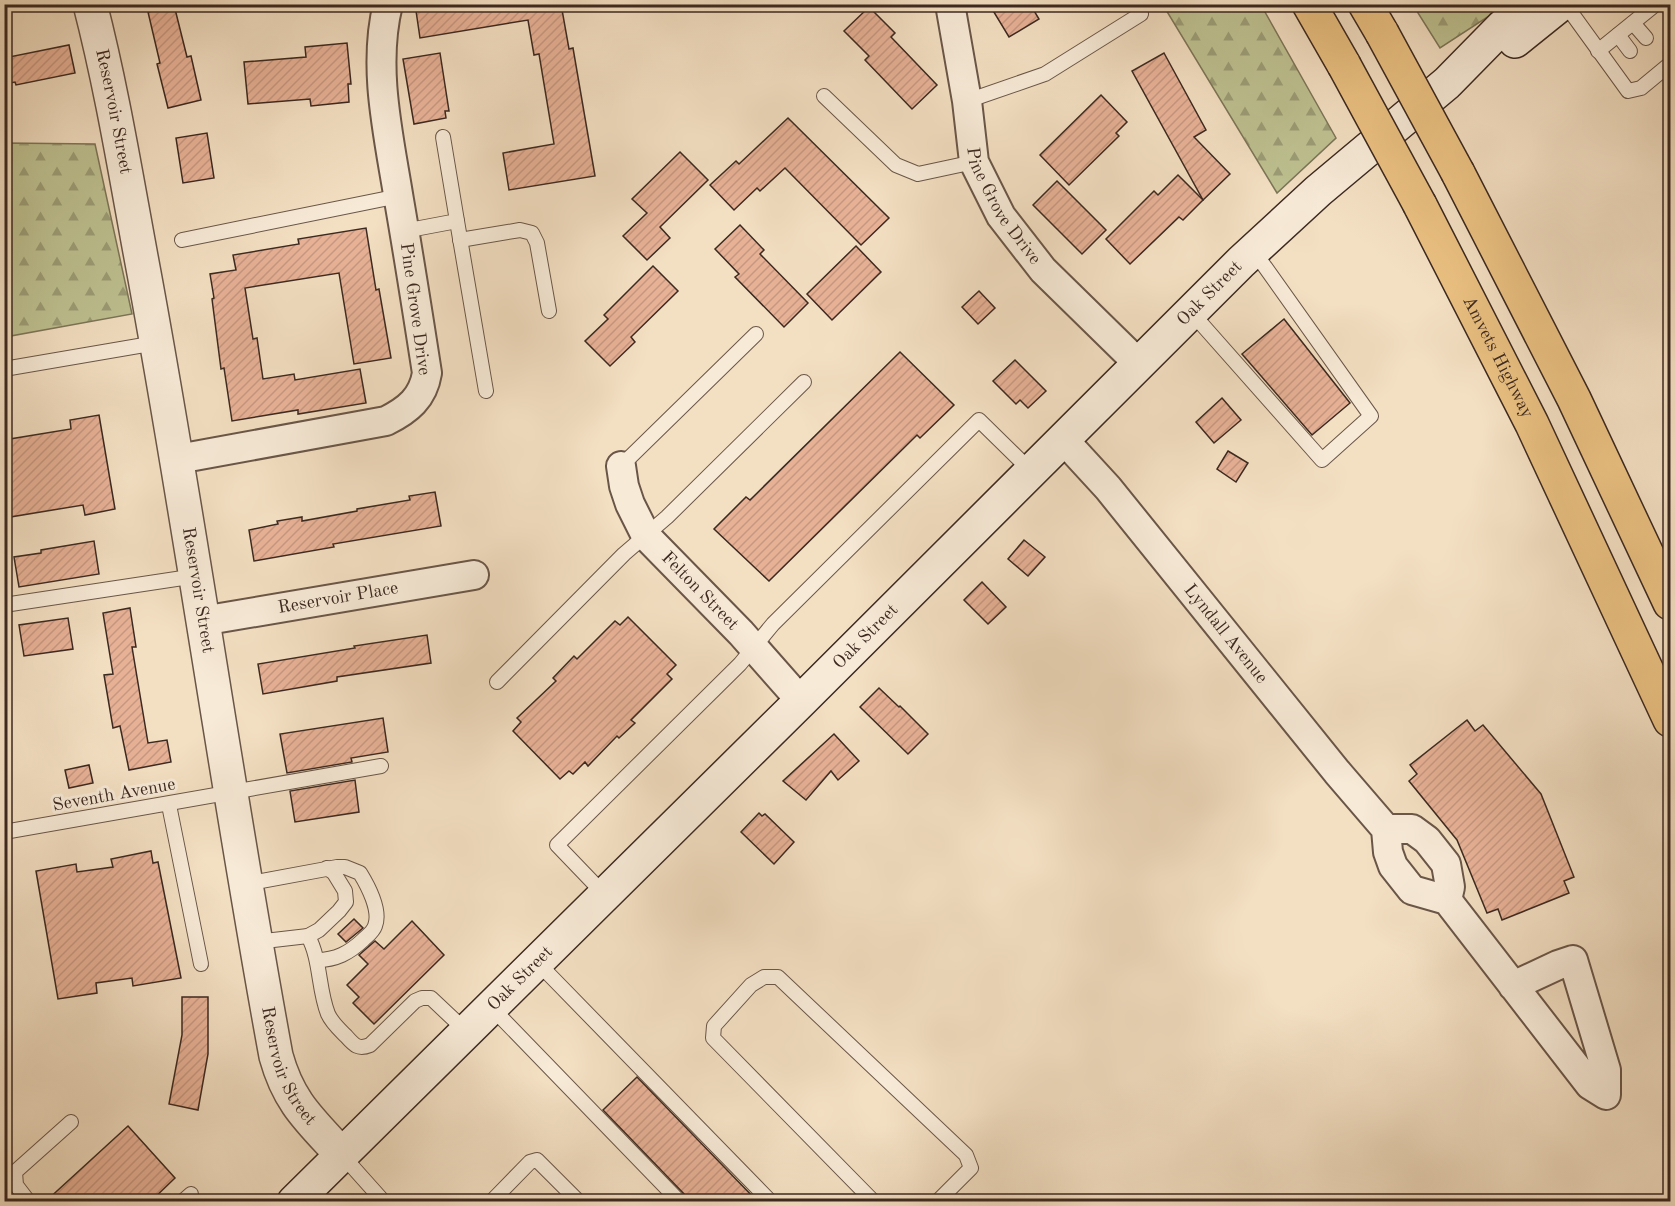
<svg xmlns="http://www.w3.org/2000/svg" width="1675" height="1206" font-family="'Old Standard TT',serif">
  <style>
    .forest { fill: url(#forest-firs); stroke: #7d7558; stroke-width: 1.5 }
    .building { fill: url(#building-hatch); stroke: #3c2920; stroke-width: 1.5 }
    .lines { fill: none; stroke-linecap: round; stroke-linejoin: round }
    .service-casing { stroke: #6a5648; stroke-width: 16 }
    .minor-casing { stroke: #6a5648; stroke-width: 32 }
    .tertiary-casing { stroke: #6a5648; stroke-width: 36 }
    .secondary-casing { stroke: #3c2920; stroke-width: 36 }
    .motorway-casing { stroke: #3c2920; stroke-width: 36 }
    .service { stroke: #f7ead7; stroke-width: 14 }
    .minor { stroke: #f7ead7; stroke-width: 28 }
    .tertiary { stroke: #f7ead7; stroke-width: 33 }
    .secondary { stroke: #f7ead7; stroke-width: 33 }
    .motorway { stroke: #eac081; stroke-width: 33 }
    .motorway-bridge-casing { stroke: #3c2920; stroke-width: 36; stroke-linecap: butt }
    .motorway-bridge { stroke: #eac081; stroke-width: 33 }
    .labels { text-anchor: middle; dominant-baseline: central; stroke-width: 6; stroke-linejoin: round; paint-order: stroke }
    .street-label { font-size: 18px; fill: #3c2920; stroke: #f7ead7 }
  </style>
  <defs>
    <pattern id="forest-firs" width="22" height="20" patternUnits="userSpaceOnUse" patternTransform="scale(1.5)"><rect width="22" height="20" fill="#bec191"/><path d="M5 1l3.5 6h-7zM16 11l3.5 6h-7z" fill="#9c9d76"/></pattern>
    <pattern id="building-hatch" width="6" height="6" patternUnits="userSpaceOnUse" patternTransform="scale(1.5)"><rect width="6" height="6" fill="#e7b196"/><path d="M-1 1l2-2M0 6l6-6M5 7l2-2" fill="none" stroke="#c79881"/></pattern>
  </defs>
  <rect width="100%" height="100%" fill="#f3dfc2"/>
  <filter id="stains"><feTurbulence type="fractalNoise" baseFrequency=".00333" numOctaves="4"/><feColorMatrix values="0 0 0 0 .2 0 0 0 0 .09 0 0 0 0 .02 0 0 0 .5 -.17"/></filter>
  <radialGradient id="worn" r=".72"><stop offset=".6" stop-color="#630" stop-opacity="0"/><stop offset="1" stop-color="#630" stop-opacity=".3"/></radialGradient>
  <g class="forest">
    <polygon points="1163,5 1261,5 1336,138 1277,193"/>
    <polygon points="1413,5 1506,5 1440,48"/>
    <polygon points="5,143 95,144 132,314 5,337"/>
  </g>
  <g class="building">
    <polygon points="415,4 561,4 569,49 573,48 595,176 509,190 503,153 554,144 539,54 534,55 528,20 420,38"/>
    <polygon points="989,4 1030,4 1039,19 1009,37"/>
    <polygon points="174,5 187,57 191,56 201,100 168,108 157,64 160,63 148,12"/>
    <polygon points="869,7 895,33 891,37 937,85 912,109 865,60 869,56 844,31"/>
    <polygon points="347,43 351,84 348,84 349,102 311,106 310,99 248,104 244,62 306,57 305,47"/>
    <polygon points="69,45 75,73 16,85 15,82 4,84 4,58"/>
    <polygon points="440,53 449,111 445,111 446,118 414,124 403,59"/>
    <polygon points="1164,53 1206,130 1194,137 1230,174 1203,200 1132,71"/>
    <polygon points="1101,95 1127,122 1116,133 1119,136 1069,185 1040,155"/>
    <polygon points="788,118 889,218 861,245 785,168 760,191 757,188 734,210 710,185 736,161 739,164"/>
    <polygon points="207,133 214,178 183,183 176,138"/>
    <polygon points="680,152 708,180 660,227 670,238 647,260 623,236 647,213 632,199"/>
    <polygon points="1178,175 1203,200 1183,220 1179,217 1130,264 1106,239 1154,191 1158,195"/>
    <polygon points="1057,181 1106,230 1082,254 1033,205"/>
    <polygon points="740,225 764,250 760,254 808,303 784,327 735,277 739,274 715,249"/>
    <polygon points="366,228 376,290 379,289 391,358 354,364 339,273 245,288 253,339 257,338 263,379 294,374 295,380 360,369 366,403 298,414 298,410 232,421 224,368 221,369 212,299 214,298 210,274 236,270 233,255 299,244 298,239"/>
    <polygon points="856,246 881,272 832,320 807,294"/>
    <polygon points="653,266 678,291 631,337 635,342 610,366 585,341 608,319 604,315"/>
    <polygon points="979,291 995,308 978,324 962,307"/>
    <polygon points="1284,319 1350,403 1312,435 1242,354"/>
    <polygon points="900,352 954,405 920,438 917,435 769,581 714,529 746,497 750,500"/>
    <polygon points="1015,360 1046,391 1028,408 1020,400 1016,404 993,381"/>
    <polygon points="1222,398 1241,420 1214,443 1196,422"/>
    <polygon points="99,415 115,509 85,515 83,505 4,518 4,440 71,429 70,420"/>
    <polygon points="1228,451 1248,463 1236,482 1217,469"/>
    <polygon points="435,492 441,526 333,544 334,547 254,561 249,530 278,524 277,521 302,517 302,521 357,511 357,509 410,500 409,496"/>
    <polygon points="1024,540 1045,557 1028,576 1008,559"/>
    <polygon points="94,541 99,574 19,587 14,557 41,553 41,550"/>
    <polygon points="982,582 1006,607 988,624 964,600"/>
    <polygon points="130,608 136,647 132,647 148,743 167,740 171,762 129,770 120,726 113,728 104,675 113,674 103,613"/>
    <polygon points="628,617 676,665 667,674 672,679 631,720 635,723 619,738 617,736 588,766 585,762 573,774 569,771 560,779 513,731 521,722 517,718 556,681 553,678 574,656 577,659 615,621 620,625"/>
    <polygon points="68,618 73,649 24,656 19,625"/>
    <polygon points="427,635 431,663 337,677 337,681 263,694 258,664 355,648 354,646"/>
    <polygon points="879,688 899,707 900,706 928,734 908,754 860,707"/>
    <polygon points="383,718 388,752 351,758 352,762 287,773 280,734"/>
    <polygon points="1467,720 1475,731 1483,725 1541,794 1574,877 1564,881 1569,893 1502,920 1498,909 1487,913 1457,840 1409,781 1417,774 1410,765"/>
    <polygon points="834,734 859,761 838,780 831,771 806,800 783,781"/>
    <polygon points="89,765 93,783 69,788 65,770"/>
    <polygon points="355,780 359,812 295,822 290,791"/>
    <polygon points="759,813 762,816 765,814 794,842 774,864 741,832"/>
    <polygon points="151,851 153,863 158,862 181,978 133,986 132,978 96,983 97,993 58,999 36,871 76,864 77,872 113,867 111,859"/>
    <polygon points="354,919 363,928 346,942 338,934"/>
    <polygon points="412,921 444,955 374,1024 353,1003 359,997 347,985 368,964 359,955 375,941 384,949"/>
    <polygon points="182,997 208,997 208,1054 198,1110 169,1104 182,1035"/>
    <polygon points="637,1077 758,1202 691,1202 688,1198 603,1110"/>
    <polygon points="128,1126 175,1178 150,1202 45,1202"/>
  </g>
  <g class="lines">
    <g class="service-casing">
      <g id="service">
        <polyline points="1565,4 1628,91 1641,88 1670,64"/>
        <polyline points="1666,4 1670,10"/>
        <polyline points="1633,23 1646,38"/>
        <polyline points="1618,35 1630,51"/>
        <polyline points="1598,51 1656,4"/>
        <polyline points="824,96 896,165 918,174 974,162"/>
        <polyline points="967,101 1045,74 1141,14"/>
        <polyline points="457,221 486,391"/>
        <polyline points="404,231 457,221 443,137"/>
        <polyline points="182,240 399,196"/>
        <polyline points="460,240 520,230 532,233 537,243 549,311"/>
        <polyline points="1191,312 1322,460 1371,416 1253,250"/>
        <polyline points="4,369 156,343"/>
        <polyline points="621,466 756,334"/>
        <polyline points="4,605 196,576"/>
        <polyline points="497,682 624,554 667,517 804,382"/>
        <polyline points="169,805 201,964"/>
        <polyline points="4,832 381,766"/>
        <path d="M245 884 337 867H345L360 873C368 886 381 911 375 926 373 932 367 936 363 940 349 953 336 960 317 960"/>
        <polyline points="605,895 557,845 740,664 773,624 979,420 1031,471"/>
        <path d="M308 936C321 960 318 989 328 1014 332 1023 340 1030 346 1036 354 1045 358 1050 370 1045L415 1001 422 998H431L466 1031"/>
        <polyline points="256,942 308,936 319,930 339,911 346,902 345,891 334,873 327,868"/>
        <polyline points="536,961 771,1202"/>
        <polyline points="491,1007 680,1202"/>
        <polyline points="342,1155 384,1202"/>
        <polyline points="29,1202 16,1185 15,1172 71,1122"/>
        <polyline points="182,1202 191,1194"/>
        <polyline points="491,1202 530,1162 537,1160 579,1202"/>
        <polyline points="874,1202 713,1038 714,1026 751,985 764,977 778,977 966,1155 971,1168 937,1202"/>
      </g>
    </g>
    <g class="minor-casing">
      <g id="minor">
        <path id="s1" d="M950 4 967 101 974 162 1001 216 1043 270 1139 364"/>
        <path id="s2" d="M1063 439 1108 488 1337 772 1386 829 1388 852 1393 866 1412 890 1447 900 1590 1085 1606 1095V1070L1573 960 1558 965 1513 986"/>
        <path d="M178 459 386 421C408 410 423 398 427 373 418 315 409 258 399 200 389 137 372 68 388 4"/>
        <path id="s3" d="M621 466 624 486 630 504 646 536 741 633 801 701"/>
        <path id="s4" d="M202 621 474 575"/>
        <polyline points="1386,829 1412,829 1427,840 1446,864 1450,887 1447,900"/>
      </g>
    </g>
    <g class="tertiary-casing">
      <g id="tertiary">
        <path id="s5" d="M90 4C113 93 127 183 144 273 192 533 228 796 276 1056 289 1103 310 1120 342 1155"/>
      </g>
    </g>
    <g class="secondary-casing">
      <g id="secondary">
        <polyline points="1515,41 1561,4"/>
        <path id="s6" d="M294 1202 801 701 1241 262 1318 191 1447 83 1502 27 1529 4"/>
      </g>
    </g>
    <g class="motorway-casing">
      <g id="motorway">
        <polyline points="1309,4 1344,65"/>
        <polyline points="1365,4 1382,33"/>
        <polyline points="1458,173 1574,399 1670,603"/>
        <path id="s7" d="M1420 205 1532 424 1670 720"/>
      </g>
    </g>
    <use href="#service" class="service"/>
    <use href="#minor" class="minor"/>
    <use href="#tertiary" class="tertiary"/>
    <use href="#secondary" class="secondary"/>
    <use href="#motorway" class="motorway"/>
    <g class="motorway-bridge-casing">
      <g id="motorway-bridge">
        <polyline points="1382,33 1458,173"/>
        <polyline points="1344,65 1420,205"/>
      </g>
    </g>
    <use href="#motorway-bridge" class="motorway-bridge"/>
  </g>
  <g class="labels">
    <g class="street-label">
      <text stroke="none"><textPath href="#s5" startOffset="110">Reservoir Street</textPath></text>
      <text stroke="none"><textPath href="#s1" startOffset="212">Pine Grove Drive</textPath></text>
      <text stroke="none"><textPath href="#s6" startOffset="1290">Oak Street</textPath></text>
      <text transform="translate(415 309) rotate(82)">Pine Grove Drive</text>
      <text stroke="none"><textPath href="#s7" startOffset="171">Amvets Highway</textPath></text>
      <text stroke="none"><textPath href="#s5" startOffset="596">Reservoir Street</textPath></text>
      <text stroke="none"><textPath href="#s3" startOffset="152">Felton Street</textPath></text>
      <text stroke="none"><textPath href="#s4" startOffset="138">Reservoir Place</textPath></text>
      <text stroke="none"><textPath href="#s2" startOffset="254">Lyndall Avenue</textPath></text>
      <text stroke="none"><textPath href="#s6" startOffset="804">Oak Street</textPath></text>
      <text transform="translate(114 795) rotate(-10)">Seventh Avenue</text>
      <text stroke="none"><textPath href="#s6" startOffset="318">Oak Street</textPath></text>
      <text stroke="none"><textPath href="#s5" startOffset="1082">Reservoir Street</textPath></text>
    </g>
  </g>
  <rect width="1675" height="1206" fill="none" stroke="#f3dfc2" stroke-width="24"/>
  <rect x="6" y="6" width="1663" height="1194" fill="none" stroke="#3c2920" stroke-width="3"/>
  <rect x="12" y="12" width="1651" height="1182" fill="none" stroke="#3c2920" stroke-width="1.5"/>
  <rect width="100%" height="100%" filter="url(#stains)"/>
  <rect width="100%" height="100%" fill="url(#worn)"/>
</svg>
